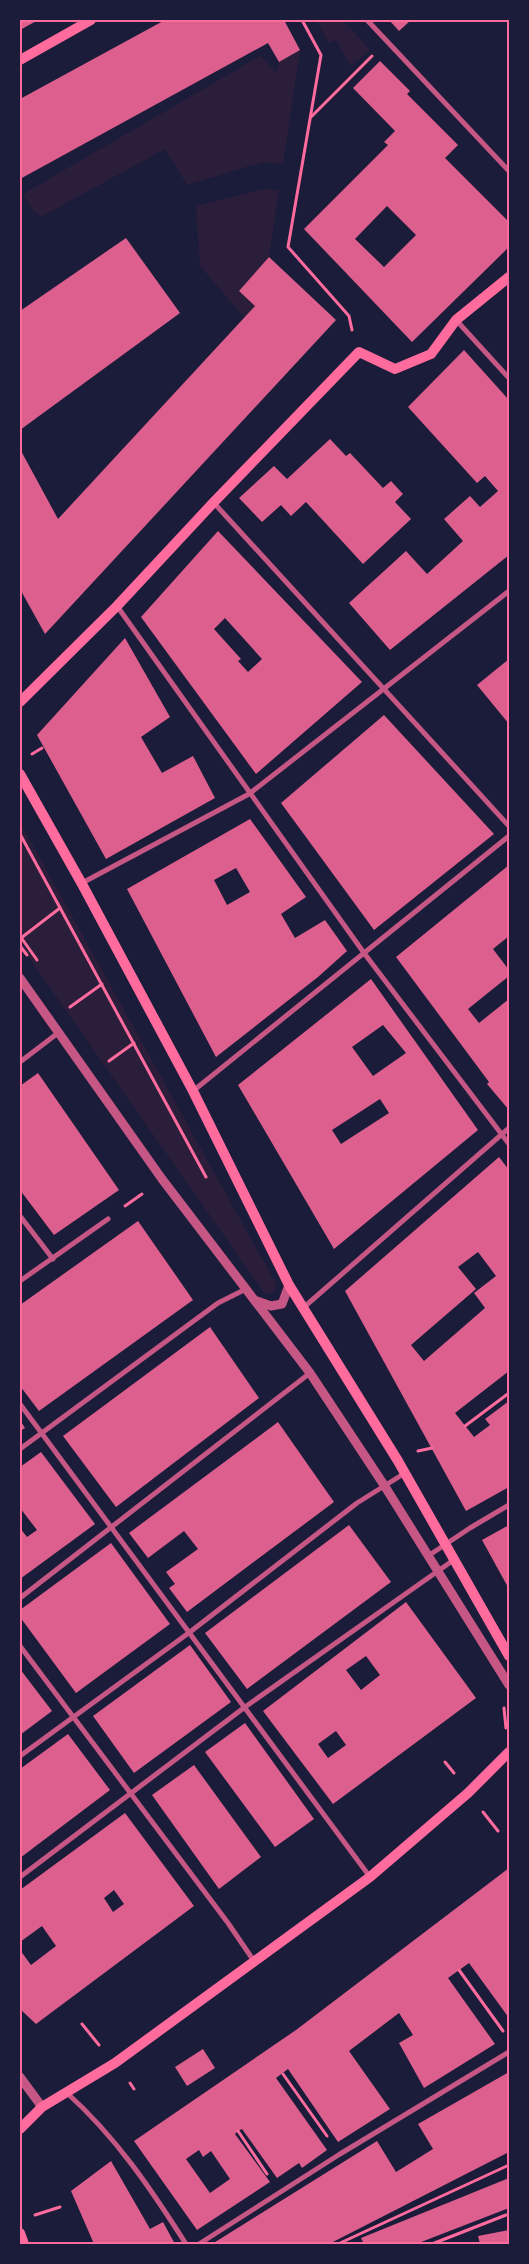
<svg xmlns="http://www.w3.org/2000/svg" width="529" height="2264" font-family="Signika,sans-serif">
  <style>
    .green { fill: #2a1e3b }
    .building { fill: #dd5f8e; fill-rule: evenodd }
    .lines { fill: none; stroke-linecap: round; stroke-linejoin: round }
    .path { stroke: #ff6b9d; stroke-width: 3 }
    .minor { stroke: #c65784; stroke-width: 5 }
    .tertiary { stroke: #c65784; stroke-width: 9 }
    .secondary { stroke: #ff6b9d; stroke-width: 10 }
    .neatline { fill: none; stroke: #ff6b9d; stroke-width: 2 }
  </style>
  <rect width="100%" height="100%" fill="#1b1b3a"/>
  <g class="green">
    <polygon points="316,20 343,20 370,50 351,66 336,40 329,43"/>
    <polygon points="300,50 283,164 263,162 187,185 165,149 41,217 34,212 23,194 260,56 276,72 279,62"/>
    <polygon points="264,189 279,190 269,257 239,291 255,306 245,318 200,266 196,206"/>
    <polygon points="20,822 276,1284 274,1293 265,1294 20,945"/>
  </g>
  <g class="building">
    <polygon points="20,20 38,20 20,30"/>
    <polygon points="165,20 284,20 300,50 279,62 268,43 20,179 20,99"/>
    <polygon points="389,20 411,20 399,31"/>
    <path d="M380 61 410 91 407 94 458 145 445 158 509 222V247L412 342 304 229 388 145 384 142 395 131 353 88ZM387 206 416 235 384 267 355 239Z"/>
    <polygon points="126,238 180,313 20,430 20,311"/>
    <polygon points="269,257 336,320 45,634 20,589 20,449 58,519 255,306 239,291"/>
    <polygon points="464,350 509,400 509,555 390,650 349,603 406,551 427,574 463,541 444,519 470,496 480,507 498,491 485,476 477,483 408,407"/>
    <polygon points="330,439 346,456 350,453 383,488 391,481 403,494 395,502 411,519 363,564 306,502 291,516 281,505 262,522 239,498 274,466 287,479"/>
    <path d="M218 531 362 682 256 774 141 617ZM225 618 262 659 248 672 238 661 241 659 214 629Z"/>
    <polygon points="125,638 170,717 141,737 162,773 193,756 215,798 106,859 37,735"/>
    <polygon points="509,659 509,724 477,685"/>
    <polygon points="384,715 494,834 374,930 281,803"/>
    <path d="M250 819 306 897 281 914 295 938 325 920 347 951 318 977 216 1057 127 889ZM236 868 250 892 227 905 214 880Z"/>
    <polygon points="509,865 509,936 493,949 509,970 509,976 468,1009 479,1023 509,999 509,1110 487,1084 489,1082 396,957"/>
    <path d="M371 979 478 1130 334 1249 238 1085ZM383 1025 406 1053 373 1076 352 1047ZM380 1099 389 1113 341 1144 332 1130Z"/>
    <polygon points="38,1073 119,1190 54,1235 20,1190 20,1086"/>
    <path d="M499 1157 509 1170V1371L455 1413 474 1437 490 1425 485 1419 509 1401V1487L466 1511 345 1291ZM478 1252 496 1276 474 1293 485 1308 424 1361 411 1345 476 1289 458 1267Z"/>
    <polygon points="138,1221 193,1300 39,1411 20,1386 20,1305"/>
    <polygon points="210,1327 259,1398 116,1507 63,1436"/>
    <polygon points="20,1420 25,1428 20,1431"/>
    <polygon points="278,1422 334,1502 187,1612 169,1588 175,1584 166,1572 198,1549 184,1531 148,1558 129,1533"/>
    <polygon points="41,1452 95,1524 20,1579 20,1528 27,1537 37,1530 20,1508 20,1467"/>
    <polygon points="349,1525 391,1582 247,1689 205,1633"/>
    <polygon points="509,1525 509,1589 482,1540"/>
    <polygon points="111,1543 170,1624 76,1693 20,1617 20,1610"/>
    <path d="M406 1602 476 1698 333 1804 263 1711ZM366 1656 380 1675 361 1690 346 1670ZM336 1731 346 1745 328 1758 318 1744Z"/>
    <polygon points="190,1645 231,1702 134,1773 93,1716"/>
    <polygon points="20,1669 52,1711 20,1735"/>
    <polygon points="245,1723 314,1819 275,1847 205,1752"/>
    <polygon points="68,1734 110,1790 20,1858 20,1769"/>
    <polygon points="194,1765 261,1857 219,1889 152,1795"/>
    <path d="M125 1813 194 1906 36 2024 20 2009V1950L31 1965 56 1946 42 1926 20 1942V1890ZM114 1890 124 1904 113 1912 104 1898Z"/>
    <path d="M509 1868V2018L469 1963 448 1978 495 2044 424 2088 399 2043 413 2035 399 2013 349 2051 390 2109 338 2142 288 2069 276 2078 327 2150 302 2168 299 2163 277 2178 242 2129 238 2131 235 2134 270 2182 197 2230 134 2141 296 2030ZM199 2150 203 2157 211 2151 230 2179 210 2193 186 2159Z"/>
    <polygon points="203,2049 215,2068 187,2086 175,2067"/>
    <polygon points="509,2072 509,2152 329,2244 212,2244 377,2141 396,2172 433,2149 418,2124"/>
    <polygon points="111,2161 150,2229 163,2222 175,2244 94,2244 71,2191"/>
    <polygon points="509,2178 509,2208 416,2244 364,2244 361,2238"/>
    <polygon points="509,2230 509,2244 480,2244 478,2236"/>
  </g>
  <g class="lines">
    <g class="path">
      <polyline points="302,20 321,55 288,247 349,316 352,330"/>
      <polyline points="311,117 372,56"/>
      <polyline points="32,754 42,748"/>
      <polyline points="20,834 206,1177"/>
      <polyline points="20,936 37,960"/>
      <polyline points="21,938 60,908"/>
      <polyline points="20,946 27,955"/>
      <polyline points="70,1007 102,984"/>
      <polyline points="109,1061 134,1043"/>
      <polyline points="125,1206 142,1194"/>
      <polyline points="465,1426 509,1393"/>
      <polyline points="418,1451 432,1448"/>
      <polyline points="504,1708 506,1728"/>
      <polyline points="445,1762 454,1773"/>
      <polyline points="483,1812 498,1831"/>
      <polyline points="459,1970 503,2031"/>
      <polyline points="82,2024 99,2045"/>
      <polyline points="283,2074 327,2136"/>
      <polyline points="130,2083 134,2089"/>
      <polyline points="238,2131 267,2174"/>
      <polyline points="35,2215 60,2207"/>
      <polyline points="338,2244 509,2165"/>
      <polyline points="432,2244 506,2215"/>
    </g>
    <g class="minor">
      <polyline points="367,20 509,171"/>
      <polyline points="456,320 509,378"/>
      <polyline points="214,503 509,826"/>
      <polyline points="117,606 364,953 509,1144"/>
      <polyline points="82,883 249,794 509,591"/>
      <polyline points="20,1062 58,1033"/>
      <polyline points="193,1091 509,836"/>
      <polyline points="20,1216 53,1259"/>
      <polyline points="20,1281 108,1219"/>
      <polyline points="303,1308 509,1128"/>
      <polyline points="20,1404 370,1877"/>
      <polyline points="20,1449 218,1303 246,1289"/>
      <polyline points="428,1556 470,1528 509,1505"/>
      <polyline points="20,1598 310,1373"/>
      <polyline points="20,1646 228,1923 254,1961"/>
      <polyline points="20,1756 190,1632 357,1503 405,1473"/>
      <polyline points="20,1877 245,1707 455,1559"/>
      <path d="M67 2093C116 2137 151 2189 186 2244"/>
      <polyline points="199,2244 340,2154 509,2052"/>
    </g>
    <g class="tertiary">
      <polyline points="20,978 162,1179 310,1373 384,1485 509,1685"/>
      <polyline points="257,1301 271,1306 282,1304 289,1285"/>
      <polyline points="20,2077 42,2107"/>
    </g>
    <g class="secondary">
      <polyline points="20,60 91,20"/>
      <polyline points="20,702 117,606 213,503 359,352 395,369 431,354 456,320 509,277"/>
      <polyline points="20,774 82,884 193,1091 289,1285 398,1461 509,1656"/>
      <polyline points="20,2129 42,2107 115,2063 370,1877 468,1793 509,1752"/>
      <polyline points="20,2233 24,2244"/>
    </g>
  </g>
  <rect width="529" height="2264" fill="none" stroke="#1b1b3a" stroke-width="42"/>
  <rect x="21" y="21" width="487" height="2222" class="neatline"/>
</svg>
